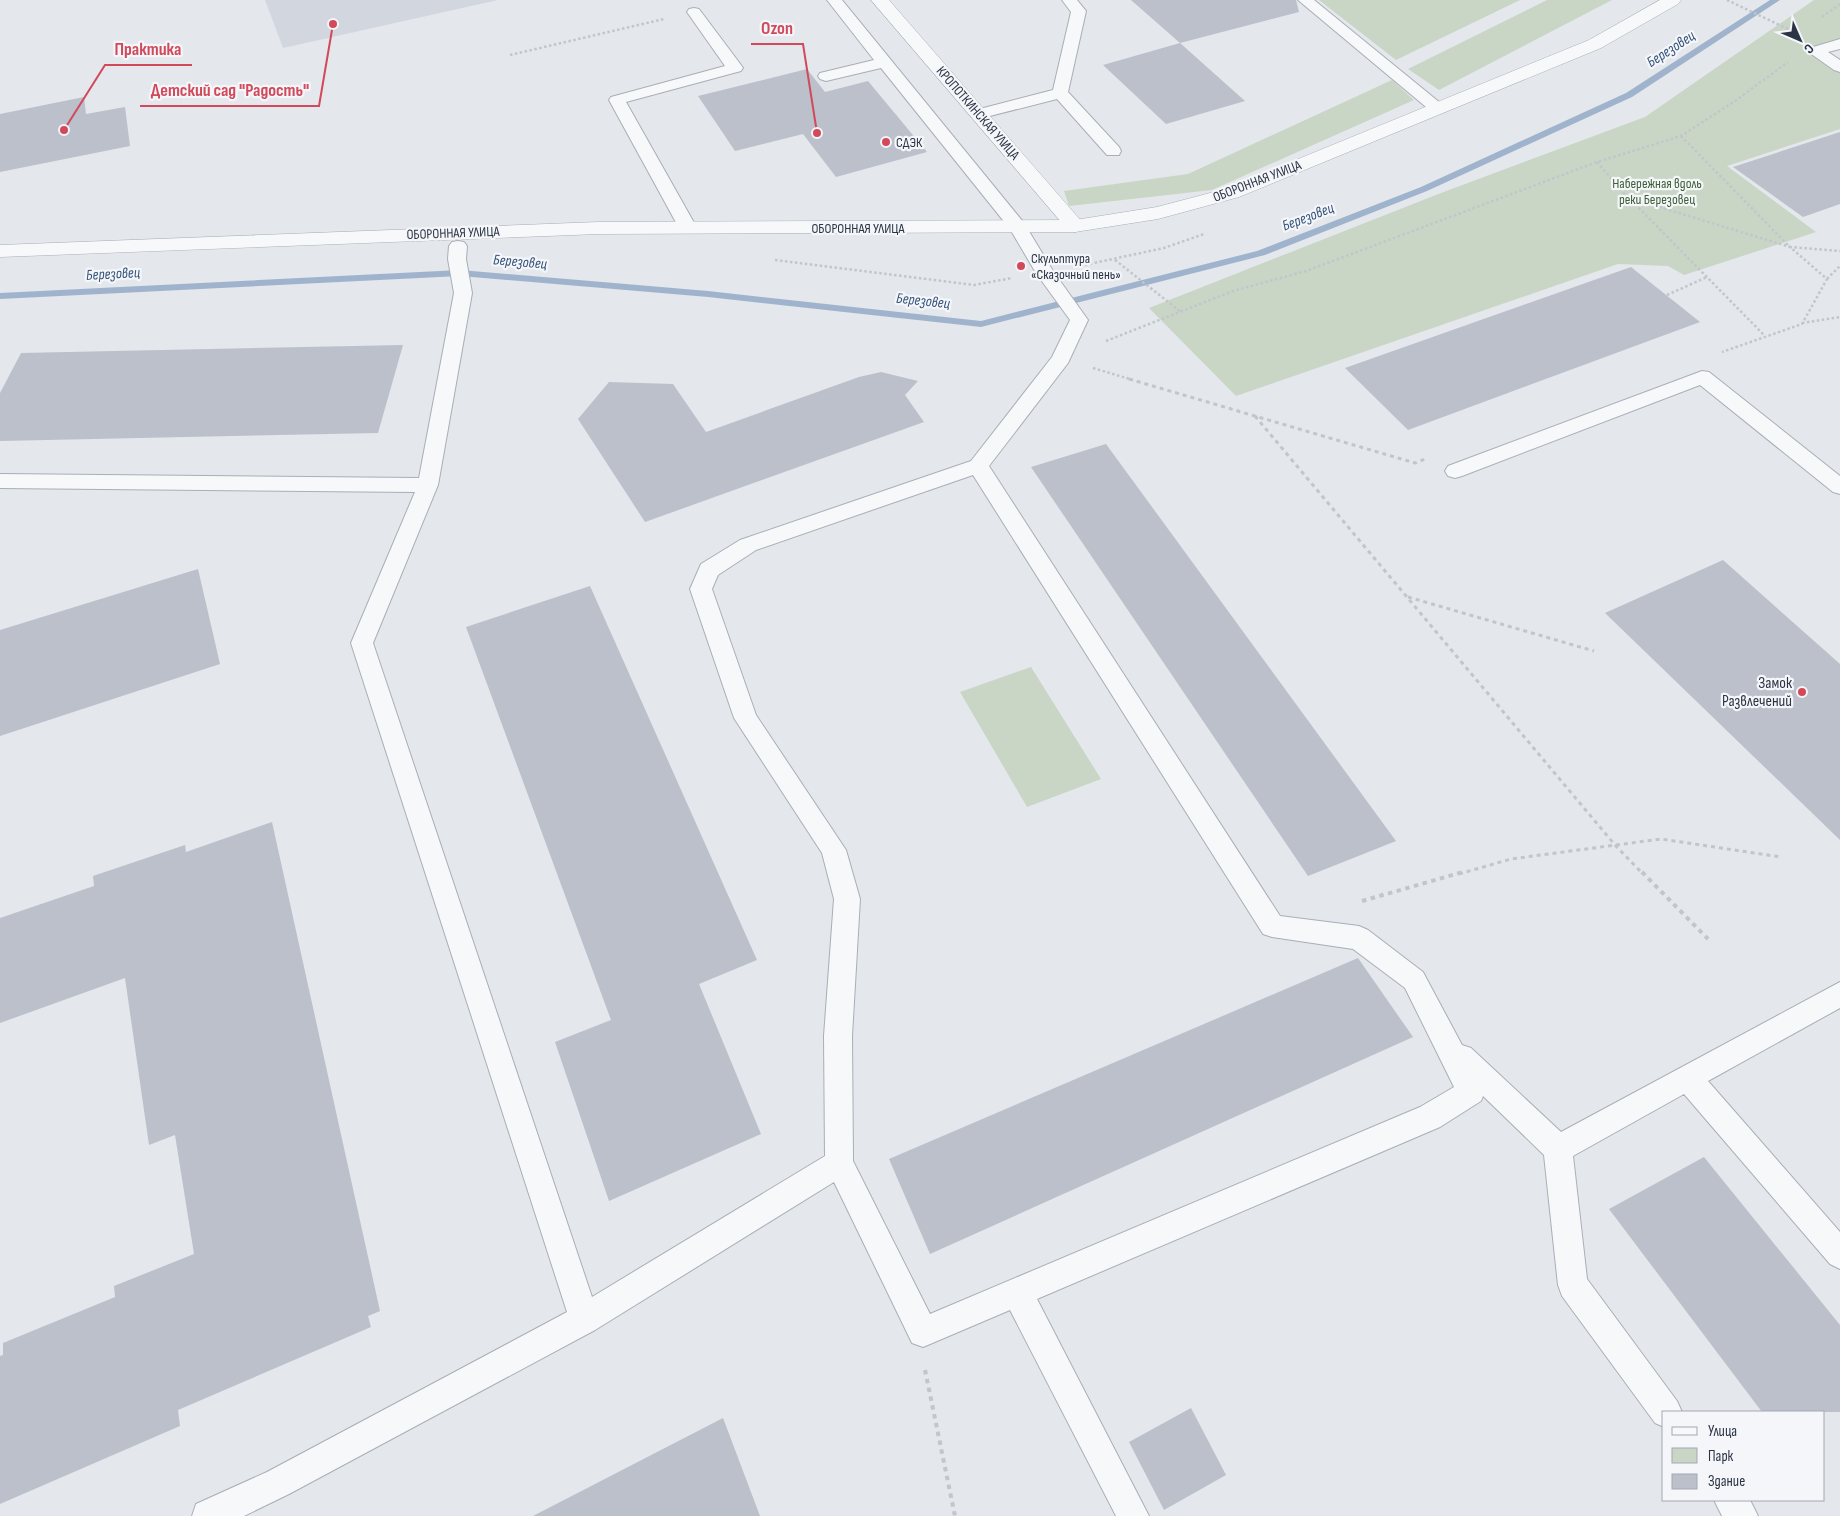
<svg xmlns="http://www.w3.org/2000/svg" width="1840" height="1516" font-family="'Sofia Sans Condensed',sans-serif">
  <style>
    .built { fill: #d2d6de }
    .green { fill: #c9d6c5 }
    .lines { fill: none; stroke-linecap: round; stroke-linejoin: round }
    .stream { fill: #9fb4cc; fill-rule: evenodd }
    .building { fill: #bbc0ca }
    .service-casing { stroke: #a9aeb7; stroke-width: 2 }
    .minor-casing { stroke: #a9aeb7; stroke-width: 1 }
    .tertiary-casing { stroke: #a9aeb7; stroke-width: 1 }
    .path-far2 { stroke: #c2c5cb; stroke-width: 2.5; stroke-dasharray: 2.5 2.5; stroke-linecap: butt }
    .path-far1 { stroke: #c2c5cb; stroke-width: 3; stroke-dasharray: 4 4; stroke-linecap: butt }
    .path { stroke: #c2c5cb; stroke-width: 4; stroke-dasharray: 4.5 4.5; stroke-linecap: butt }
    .service { fill: #f7f8fa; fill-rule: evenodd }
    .minor { fill: #f7f8fa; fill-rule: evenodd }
    .tertiary { fill: #f7f8fa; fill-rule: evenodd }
    .poi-dot { fill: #d1495b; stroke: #f4f6f9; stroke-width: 2 }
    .labels { text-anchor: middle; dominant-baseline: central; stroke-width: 4.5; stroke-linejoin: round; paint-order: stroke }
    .far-street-label { font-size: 14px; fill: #2b3445; stroke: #f4f6f9 }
    .far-poi-label { font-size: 14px; fill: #2b3445; stroke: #f4f6f9; text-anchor: start }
    .far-park-label { font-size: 14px; fill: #3f6138; stroke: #f4f6f9 }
    .far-water-label { font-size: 15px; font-style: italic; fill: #34527a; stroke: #f4f6f9 }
    .poi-label { font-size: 16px; fill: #2b3445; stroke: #f4f6f9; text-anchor: end }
    .leader { fill: none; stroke: #d1495b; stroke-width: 2 }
    .callout-dot { fill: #d1495b; stroke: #f4f6f9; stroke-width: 2 }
    .callout-label { font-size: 18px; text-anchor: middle; font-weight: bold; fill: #d1495b; stroke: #f4f6f9; stroke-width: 4.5; stroke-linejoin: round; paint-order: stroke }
  </style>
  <rect width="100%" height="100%" fill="#e4e7ec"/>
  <polygon class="built" points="265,0 498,0 283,48"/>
  <g class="green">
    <polygon points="1319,0 1520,0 1396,60"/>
    <polygon points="1547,0 1612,0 1439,90 1408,69"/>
    <polygon points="1814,0 1840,0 1840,42 1812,50 1840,69 1840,129 1727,166 1816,232 1684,275 1668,266 1618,264 1236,396 1149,308 1441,193 1645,117"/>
    <polygon points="1392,80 1414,100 1212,190 1069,206 1064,191 1188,174"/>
    <polygon points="1031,667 1101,779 1027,807 960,692"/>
  </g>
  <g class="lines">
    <polygon class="stream" points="1770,0 1780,0 1632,97 1427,191 1265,255 981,327 708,297 460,276 0,299 0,293 460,270 708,291 981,321 1257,251 1421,187 1626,93"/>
  </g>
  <g class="building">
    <polygon points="1131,0 1296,0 1299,12 1180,43"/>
    <polygon points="1180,43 1245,101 1166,124 1103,65"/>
    <polygon points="807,69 825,92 868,81 927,152 836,177 803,134 735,151 698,96"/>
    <polygon points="84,97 86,114 125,107 130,146 0,172 0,114"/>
    <polygon points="1840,132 1840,204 1803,217 1733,167"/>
    <polygon points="1631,267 1700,322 1408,430 1345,368"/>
    <polygon points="403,345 378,433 0,441 0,393 21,353"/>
    <polygon points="881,372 918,381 905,395 924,422 645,522 578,419 609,382 673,384 706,432 859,377"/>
    <polygon points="1106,444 1396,841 1308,876 1031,467"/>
    <polygon points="1723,560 1840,664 1840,840 1605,613"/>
    <polygon points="198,569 220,664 0,736 0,630"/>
    <polygon points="590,586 757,960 699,984 761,1134 609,1201 555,1042 611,1020 466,627"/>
    <polygon points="272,822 380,1311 368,1316 371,1327 178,1410 180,1426 0,1504 0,1356 3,1355 3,1343 115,1297 114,1286 194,1254 175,1135 149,1145 125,978 0,1023 0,918 94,886 93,876 185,845 186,852"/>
    <polygon points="1358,958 1413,1037 930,1254 889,1159"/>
    <polygon points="1704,1157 1840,1325 1840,1412 1762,1412 1609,1209"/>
    <polygon points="1191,1408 1226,1475 1164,1510 1129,1442"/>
    <polygon points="723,1418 760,1516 533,1516"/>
  </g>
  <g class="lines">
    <g class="service-casing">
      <g id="service">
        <path d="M827 0H842L1024 223 1053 271 1088 320 1068 363 989 466 1280 916 1359 926 1368 930 1423 972 1462 1045 1471 1048 1561 1132 1840 982V1008L1708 1081 1840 1232V1269L1830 1264 1684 1094 1573 1156 1587 1279 1677 1401 1682 1412H1664V1427L1655 1423 1562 1296 1558 1285 1544 1155 1483 1096 1481 1101 1440 1127 1037 1299 1149 1516H1116L1010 1310 923 1347 912 1343 834 1182 595 1330 289 1494 244 1516H192L196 1504 267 1472 567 1312 351 643 415 492 0 488V474L419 478 454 293 448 259 449 246 452 242 458 241 464 242 467 246 466 259 472 293 438 485 373 643 592 1297 825 1156 824 1036 834 899 822 853 734 718 690 589 701 564 740 540 971 461 1052 357 1070 320 1036 273 1010 229 881 68 826 81 820 79 818 76 820 73 874 60ZM973 475 1263 934 1272 937 1353 949 1405 988 1454 1087 1420 1107 930 1314 853 1161 852 1036 860 899 846 850 756 715 712 589 718 575 756 550Z"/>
        <polygon points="1062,0 1077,0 1086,11 1068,92 1119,147 1121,151 1119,155 1107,155 1057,99 978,119 972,117 970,114 972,111 1053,90 1071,12"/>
        <polygon points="1298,0 1314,0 1444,106 1446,109 1444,112 1432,112"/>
        <polygon points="694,8 699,9 741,65 743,68 741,71 626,102 697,228 694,232 688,233 682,232 679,228 609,100 611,97 725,66 687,12 689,9"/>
        <polygon points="1840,39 1840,49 1828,52 1840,60 1840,72 1834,70 1807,51 1810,48"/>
        <polygon points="1702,371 1709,372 1840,476 1840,494 1833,492 1700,385 1462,476 1455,478 1448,476 1445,471 1448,466"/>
        <polygon points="1714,1500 1750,1500 1758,1516 1722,1516"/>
      </g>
    </g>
    <g class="minor-casing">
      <polygon id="minor" points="871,0 889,0 1082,222 1085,226 1082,230 1075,232 1068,230"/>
    </g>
    <g class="tertiary-casing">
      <polygon id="tertiary" points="1660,0 1681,0 1678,4 1601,48 1239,197 1158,219 1075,232 599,234 0,257 0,245 599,222 1075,220 1157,207 1225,189 1589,40"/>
    </g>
    <g class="path-far2">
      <polyline points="1727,0 1792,31"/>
      <polyline points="1822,17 1840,4"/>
      <polyline points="510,55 664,19"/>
      <polyline points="1681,136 1790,247 1840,251"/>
      <polyline points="1597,162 1627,197 1790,247 1827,279 1802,324 1722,352"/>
      <polyline points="1628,197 1765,336"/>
      <polyline points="775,260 974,285 1012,278"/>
      <polyline points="1115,260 1181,312"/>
      <polyline points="1080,266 1164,248 1204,234"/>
      <polyline points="1827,279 1840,266"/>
      <polyline points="1667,295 1707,277"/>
      <polyline points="1802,323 1840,317"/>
      <polyline points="1106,341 1233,291 1306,271 1597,162 1681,136 1735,101 1788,62"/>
      <polyline points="1093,368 1133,380"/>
    </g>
    <g class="path-far1">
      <polyline points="1129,379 1415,463 1425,459"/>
      <polyline points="1255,416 1615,845 1643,874"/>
      <polyline points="1408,597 1594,651"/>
      <polyline points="1459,874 1511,859 1661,839 1781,857"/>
    </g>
    <g class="path">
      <polyline points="1642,872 1708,939"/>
      <polyline points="1362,901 1463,872"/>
      <polyline points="925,1370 955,1516"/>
    </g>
    <use href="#service" class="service"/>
    <use href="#minor" class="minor"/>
    <use href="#tertiary" class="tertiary"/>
  </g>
  <g class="poi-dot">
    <circle cx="886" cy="142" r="5"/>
    <circle cx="1021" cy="266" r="5"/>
    <circle cx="1802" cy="692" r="5"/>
  </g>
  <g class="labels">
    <g class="far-street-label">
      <text transform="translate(978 113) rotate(49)">КРОПОТКИНСКАЯ УЛИЦА</text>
      <text transform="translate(1257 181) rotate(-21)">ОБОРОННАЯ УЛИЦА</text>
      <text x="858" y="228">ОБОРОННАЯ УЛИЦА</text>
      <text transform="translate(453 233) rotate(-2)">ОБОРОННАЯ УЛИЦА</text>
    </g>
    <g class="far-poi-label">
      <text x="896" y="142">СДЭК</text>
      <text x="1031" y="258">Скульптура<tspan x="1031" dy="16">«Сказочный пень»</tspan></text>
    </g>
    <g class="far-park-label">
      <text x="1657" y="183">Набережная вдоль<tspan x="1657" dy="16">реки Березовец</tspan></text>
    </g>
    <g class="far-water-label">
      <text transform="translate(1671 49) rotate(-33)">Березовец</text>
      <text transform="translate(1308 217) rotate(-21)">Березовец</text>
      <text transform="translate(520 262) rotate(5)">Березовец</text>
      <text transform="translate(113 274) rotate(-3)">Березовец</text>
      <text transform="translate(923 301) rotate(6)">Березовец</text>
    </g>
    <g class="poi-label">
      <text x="1792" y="683">Замок<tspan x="1792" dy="18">Развлечений</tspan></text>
    </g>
  </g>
  <path class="leader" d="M817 133L803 44H751M64 130L105 65H192M333 24L319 106H140"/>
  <g class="callout-dot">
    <circle cx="817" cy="133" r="5"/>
    <circle cx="64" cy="130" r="5"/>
    <circle cx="333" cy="24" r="5"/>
  </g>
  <g class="callout-label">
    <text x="777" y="34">Ozon</text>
    <text x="148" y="55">Практика</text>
    <text x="230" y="96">Детский сад "Радость"</text>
  </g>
  <rect x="1662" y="1411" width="162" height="90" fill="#f4f6f9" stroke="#a4a8b1"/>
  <rect x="1672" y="1427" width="25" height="8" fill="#f7f8fa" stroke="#a4a8b1"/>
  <text x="1708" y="1436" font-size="15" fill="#2b3445">Улица</text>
  <rect x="1672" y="1448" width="25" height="15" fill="#c9d6c5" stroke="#a4a8b1"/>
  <text x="1708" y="1461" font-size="15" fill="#2b3445">Парк</text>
  <rect x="1672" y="1474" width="25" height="15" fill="#bbc0ca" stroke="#a4a8b1"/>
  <text x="1708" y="1486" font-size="15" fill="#2b3445">Здание</text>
  <g transform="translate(1800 40) rotate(135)" stroke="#f4f6f9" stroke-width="4" paint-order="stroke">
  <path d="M0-4L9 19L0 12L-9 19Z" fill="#2b3445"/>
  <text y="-8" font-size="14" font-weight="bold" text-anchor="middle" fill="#2b3445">С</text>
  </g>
</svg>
